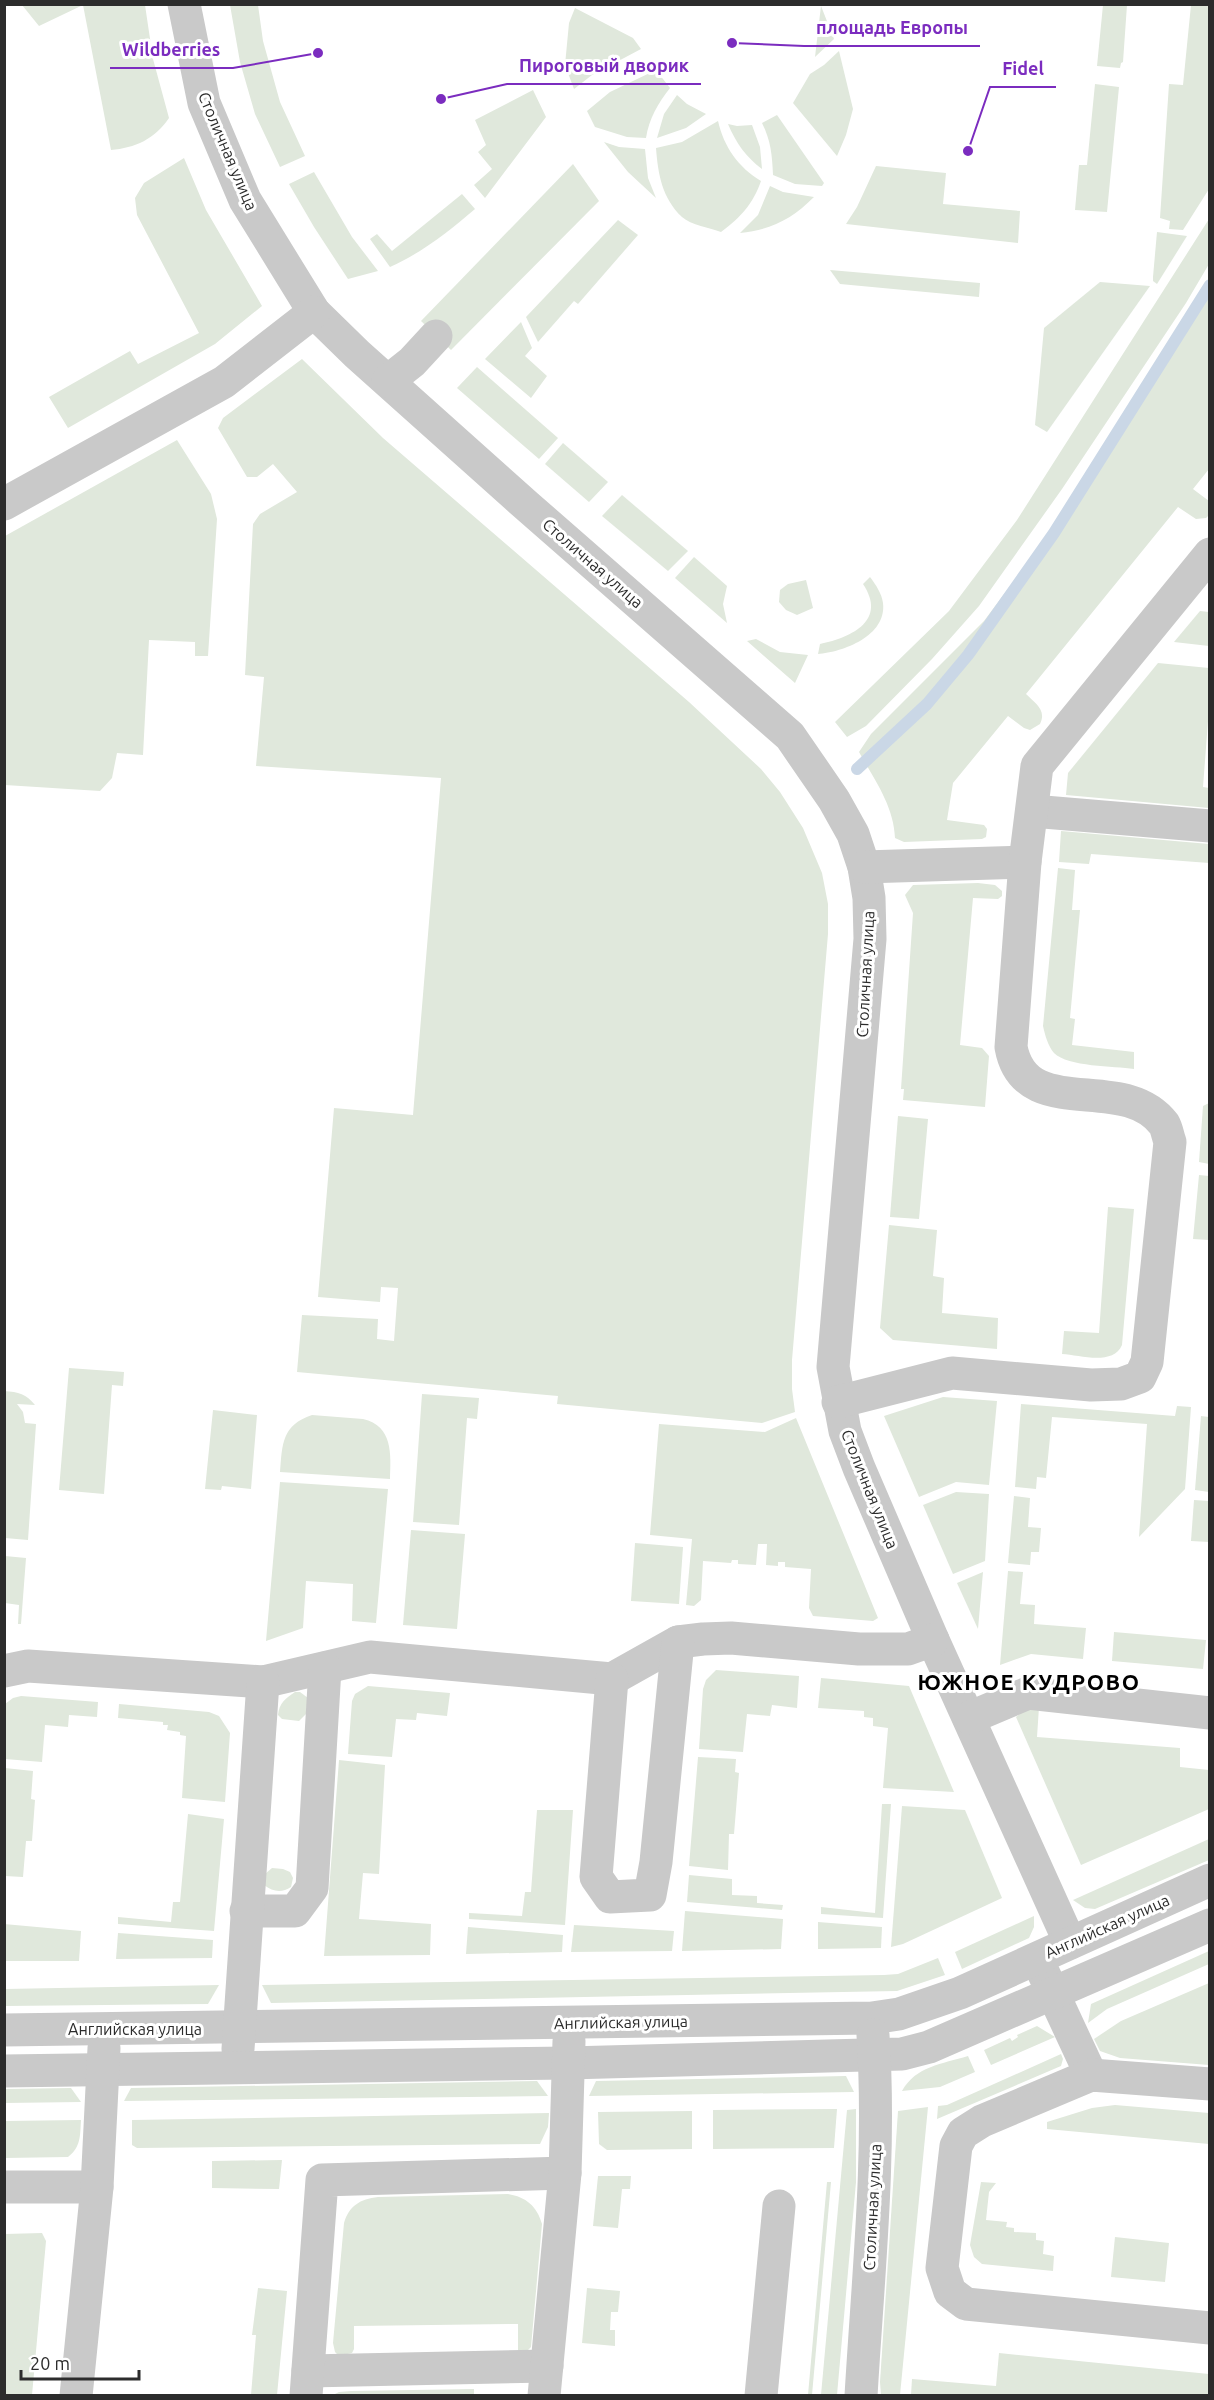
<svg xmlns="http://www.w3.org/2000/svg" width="1214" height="2400" font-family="Ubuntu,sans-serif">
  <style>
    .green { fill: #e0e8dc }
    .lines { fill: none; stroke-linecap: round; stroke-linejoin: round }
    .stream { stroke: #cad7e6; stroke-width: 12 }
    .minor { stroke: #c9c9c9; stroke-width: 33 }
    .labels { text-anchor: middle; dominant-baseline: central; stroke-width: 6; stroke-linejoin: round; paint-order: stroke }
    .street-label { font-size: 16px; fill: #2c2c2c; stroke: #fff }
    .district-label { font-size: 22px; font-weight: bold; letter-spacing: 1.5px; fill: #000; stroke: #fff }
    .leader { fill: none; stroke: #7b2cbf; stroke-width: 2 }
    .callout-dot { fill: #7b2cbf; stroke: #fff; stroke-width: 2 }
    .callout-label { font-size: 18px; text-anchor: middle; font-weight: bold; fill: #7b2cbf; stroke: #fff; stroke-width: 6; stroke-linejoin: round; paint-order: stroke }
  </style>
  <rect width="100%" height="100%" fill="#fff"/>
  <g class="green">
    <path d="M22 5H145L153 59 169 118C155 139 135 148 111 150L83 5 39 26Z"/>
    <polygon points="230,5 258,5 263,41 280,102 305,156 280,167 255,114 240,62"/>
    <polygon points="1103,5 1127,5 1123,62 1121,63 1120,68 1097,66"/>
    <polygon points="1191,5 1209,5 1209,189 1183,230 1169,229 1170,221 1160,218 1169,84 1183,85"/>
    <polygon points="821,6 834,39 815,57"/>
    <polygon points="575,8 633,38 641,49 592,75 574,89 565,65 569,23"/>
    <polygon points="839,51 853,109 846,135 837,156 793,103 810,74 824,65"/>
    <path d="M656 70 670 88C658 103 649 119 646 138L627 137 595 127 587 111 610 92Z"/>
    <polygon points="1095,84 1119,87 1107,212 1075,210 1079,165 1087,165"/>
    <polygon points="533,90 546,117 485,198 474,185 492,169 478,152 486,145 475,120"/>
    <polygon points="677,95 687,104 706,114 686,128 657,138 664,114"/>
    <path d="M777 115 824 183 822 186 795 184 773 175C772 155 771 141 762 123Z"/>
    <path d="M718 121C724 147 738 167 761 181 753 204 741 217 721 232 710 228 691 225 682 217 662 198 658 174 656 148L682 142Z"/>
    <path d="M728 124 737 126 752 125 760 147 762 169C746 157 736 143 728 124Z"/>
    <polygon points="604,142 619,147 645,149 648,178 656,198 628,172"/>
    <polygon points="184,158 206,210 262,306 215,344 68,428 49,397 130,351 138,364 199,333 137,215 135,198 144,183"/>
    <polygon points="573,164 599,201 451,350 421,321"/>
    <polygon points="876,166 946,173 943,204 1020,211 1018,243 846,224 857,207"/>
    <polygon points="314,172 352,237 378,271 348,279 314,227 289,184"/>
    <path d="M770 186 783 192 814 197C792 219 771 230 740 233L758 215Z"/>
    <path d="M462 194 475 209C448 232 423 252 390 267L370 239 377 234 392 251Z"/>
    <polygon points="1209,219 1209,264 1186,303 1062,489 979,606 932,659 866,726 847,737 835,722 949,611 1017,520"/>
    <polygon points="618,220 638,235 578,304 574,301 538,342 526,317"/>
    <polygon points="1157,232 1187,236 1157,284 1153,281 1153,277"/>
    <polygon points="830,270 980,283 979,297 840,284"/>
    <polygon points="1100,282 1150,286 1047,432 1035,425 1044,328"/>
    <path d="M1209 288V469L1193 489 1209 501V515L1206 518 1196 519 1178 507 1026 694C1035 703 1047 710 1040 724L1030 730 1024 728 1008 716 953 783 947 820 984 825 987 829 986 837 982 839 904 842 895 838C894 806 874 779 859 752L871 734 984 621 1062 516 1108 448Z"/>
    <polygon points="521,322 532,348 525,356 547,376 531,398 485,359"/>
    <polygon points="302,359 383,438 689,702 761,769 780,792 803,828 822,873 828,904 828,934 792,1360 792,1389 795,1412 762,1423 557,1404 558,1396 297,1372 302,1315 378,1319 377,1339 394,1341 398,1288 381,1287 380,1302 318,1297 334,1108 413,1115 441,778 256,766 264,677 245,675 253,524 260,514 297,492 273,464 257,477 247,477 218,428 223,418"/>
    <polygon points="477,367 558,438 539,459 457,388"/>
    <polygon points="177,440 211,494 217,519 208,656 195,656 195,642 149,640 143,755 117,753 112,778 100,791 5,785 5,536"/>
    <polygon points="563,443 608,482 589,502 545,464"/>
    <polygon points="622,495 688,551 668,571 602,516"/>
    <polygon points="694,557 727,586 723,604 727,623 675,578"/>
    <path d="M870 577C876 585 882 594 883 603 887 636 843 652 818 654L820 644C853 637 887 620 863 584Z"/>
    <polygon points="806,580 813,608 797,615 786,610 779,602 780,590 788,584"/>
    <polygon points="1200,611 1209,612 1209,646 1174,642"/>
    <polygon points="756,639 780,652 808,655 795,683 747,641"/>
    <polygon points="1158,663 1209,668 1209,708 1203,787 1209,788 1209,808 1066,795 1068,773"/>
    <polygon points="1061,831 1209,844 1209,863 1091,854 1089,864 1059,862"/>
    <path d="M1058 868 1075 870 1072 910H1080L1070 1018 1075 1019 1072 1045 1134 1052V1069C1114 1066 1068 1067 1054 1053 1048 1046 1045 1035 1043 1026Z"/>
    <polygon points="978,883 995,885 1002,891 1002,896 998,899 973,898 960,1045 982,1048 989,1056 985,1107 903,1100 904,1089 901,1089 913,913 905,895 913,885"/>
    <polygon points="1209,1103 1209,1164 1199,1162 1203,1106"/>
    <polygon points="898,1116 928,1119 919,1219 890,1217"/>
    <polygon points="1199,1175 1209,1176 1209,1240 1193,1239"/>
    <path d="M1108 1207 1134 1209 1122 1345C1113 1366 1080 1355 1062 1354L1064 1331 1099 1333Z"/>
    <polygon points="889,1225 937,1230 933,1276 944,1278 942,1313 998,1318 997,1349 893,1340 880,1328"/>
    <polygon points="69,1368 124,1372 123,1386 112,1385 104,1494 59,1490"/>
    <path d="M4 1391C19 1392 26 1394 35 1405L17 1404 23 1412 25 1423 36 1424 28 1540 5 1538Z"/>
    <polygon points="422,1394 479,1398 477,1419 467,1418 459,1525 413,1522"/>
    <polygon points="943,1397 997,1401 989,1485 956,1482 919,1497 884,1416"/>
    <polygon points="1021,1404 1175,1416 1177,1406 1191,1407 1185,1489 1139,1537 1147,1424 1052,1417 1046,1478 1037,1477 1036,1489 1015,1487"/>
    <polygon points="213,1410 257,1415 251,1489 222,1486 221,1490 205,1489"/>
    <path d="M312 1415 363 1419C393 1426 391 1454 390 1479L280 1472C282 1444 282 1425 312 1415Z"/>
    <polygon points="1201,1416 1209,1417 1209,1492 1195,1490"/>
    <polygon points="796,1418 878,1618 873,1621 813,1616 809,1608 811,1569 785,1567 785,1562 778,1562 778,1566 766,1565 767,1544 758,1544 756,1565 738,1564 738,1560 732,1560 731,1563 703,1561 701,1600 694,1606 686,1605 692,1539 650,1535 659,1424 765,1432"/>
    <polygon points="280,1482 388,1489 376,1623 352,1621 353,1584 306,1581 303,1628 266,1641"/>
    <polygon points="956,1492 989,1494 985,1561 953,1574 923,1505"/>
    <polygon points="1014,1496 1030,1498 1028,1527 1041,1528 1039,1552 1031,1552 1030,1565 1008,1563"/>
    <polygon points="1194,1500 1209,1501 1209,1542 1191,1541"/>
    <polygon points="411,1530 465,1534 457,1629 403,1625"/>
    <polygon points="635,1543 683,1547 679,1604 631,1601"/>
    <polygon points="5,1556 26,1558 21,1624 18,1624 19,1605 5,1603"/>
    <polygon points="1008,1571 1023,1572 1020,1604 1035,1605 1034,1624 1086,1628 1083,1659 1031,1654 1000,1665"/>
    <polygon points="983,1572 978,1629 957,1583"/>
    <polygon points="1114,1632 1206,1640 1203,1669 1112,1661"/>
    <polygon points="716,1670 799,1676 797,1708 772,1705 770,1716 747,1714 743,1752 699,1749 703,1689 706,1680"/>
    <polygon points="821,1678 909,1686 954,1792 883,1788 888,1728 873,1726 873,1718 864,1717 864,1711 818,1708"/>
    <polygon points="368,1686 450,1693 447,1716 417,1713 416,1720 396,1719 392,1757 348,1754 352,1701 355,1694"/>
    <path d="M295 1692H300L308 1698 306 1714 299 1721 282 1719 278 1715C279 1703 286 1698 295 1692Z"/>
    <polygon points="21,1696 98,1702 97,1717 69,1715 68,1727 45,1725 42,1762 5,1759 5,1704 13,1698"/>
    <polygon points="119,1704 209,1712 219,1716 230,1733 225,1802 182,1798 186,1736 180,1735 180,1732 167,1730 168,1725 163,1725 163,1722 118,1718"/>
    <polygon points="1039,1707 1037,1737 1180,1748 1180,1767 1209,1770 1209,1809 1081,1865 1016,1717 1023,1711"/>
    <polygon points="698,1757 736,1759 735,1772 739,1773 734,1834 729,1834 728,1870 689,1866"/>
    <polygon points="339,1760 385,1765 379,1874 363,1873 359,1919 431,1924 430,1955 324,1956"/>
    <polygon points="5,1768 33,1771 31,1799 35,1800 32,1841 26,1841 23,1877 5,1876"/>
    <polygon points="882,1804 891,1804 883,1918 821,1914 821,1907 875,1913"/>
    <polygon points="902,1806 965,1810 1002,1898 903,1944 891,1947"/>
    <polygon points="537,1810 573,1810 565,1925 469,1919 469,1913 522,1916 525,1892 531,1892"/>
    <polygon points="188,1814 224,1819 214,1931 118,1924 118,1917 171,1922 173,1902 180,1902"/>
    <polygon points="1209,1839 1209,1860 1095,1909 1085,1908 1073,1900"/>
    <path d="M272 1868 283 1869 290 1872 293 1878 291 1887C282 1893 273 1892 264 1885L265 1874Z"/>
    <polygon points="689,1875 732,1879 732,1895 757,1896 757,1903 783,1905 782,1910 687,1902"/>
    <polygon points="685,1911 783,1919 781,1949 682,1951"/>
    <polygon points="1034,1916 1034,1927 1029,1938 962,1969 955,1952"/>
    <polygon points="818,1922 882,1927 881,1948 818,1949"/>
    <polygon points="4,1924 81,1931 79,1961 5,1961"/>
    <polygon points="574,1925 674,1931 672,1951 571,1952"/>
    <polygon points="468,1927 563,1935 562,1952 466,1954"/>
    <polygon points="118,1933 213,1940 212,1958 116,1959"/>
    <polygon points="1209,1951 1209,1964 1107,2009 1088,2023 1091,2004"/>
    <polygon points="938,1958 945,1975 897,1991 271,2003 262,1985 884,1975 898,1974"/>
    <polygon points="1209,1983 1209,2065 1120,2058 1100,2051 1094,2039 1121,2021"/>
    <polygon points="219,1985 208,2004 5,2006 5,1989"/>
    <polygon points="1037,2026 1055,2037 991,2065 984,2050 1010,2038 1012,2041 1018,2037 1017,2035"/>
    <polygon points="1061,2054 1063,2059 1061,2066 937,2119 938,2106 947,2105"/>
    <path d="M968 2056 975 2072 940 2087 902 2091C916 2066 942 2064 968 2056Z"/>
    <polygon points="846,2076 854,2092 589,2096 596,2081"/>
    <polygon points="537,2081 548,2096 124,2101 131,2088"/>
    <polygon points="71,2088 81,2102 5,2103 5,2089"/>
    <polygon points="1115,2105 1209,2113 1209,2144 1047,2129 1047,2122 1092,2108"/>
    <polygon points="928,2107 900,2395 881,2395 880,2382 898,2111"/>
    <polygon points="837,2109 834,2148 713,2149 713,2110"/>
    <polygon points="856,2109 856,2182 837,2395 821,2395 847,2110"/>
    <polygon points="692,2111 692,2149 607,2150 599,2144 598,2112"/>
    <polygon points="549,2113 548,2127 540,2144 137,2148 132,2145 132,2120"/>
    <path d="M81 2120C80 2136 81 2147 68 2157L5 2158V2121Z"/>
    <polygon points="282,2160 279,2189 212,2188 212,2161"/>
    <polygon points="598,2176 631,2176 630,2189 622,2189 618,2228 593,2226"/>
    <polygon points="827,2182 831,2182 812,2395 808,2395"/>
    <polygon points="981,2182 996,2183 989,2192 986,2220 1007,2222 1006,2227 1014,2228 1014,2232 1036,2233 1036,2240 1044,2241 1043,2254 1054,2256 1053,2271 982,2264 974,2257 970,2245"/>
    <path d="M508 2194C526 2197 537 2206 542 2224L531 2347 527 2351 518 2353V2324L354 2326V2349L352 2353 339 2356 335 2352 333 2343 344 2223C349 2206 360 2199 378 2197Z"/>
    <polygon points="42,2233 46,2241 32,2395 5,2395 5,2234"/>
    <polygon points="1115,2237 1169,2243 1165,2282 1111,2277"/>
    <polygon points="258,2288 287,2291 277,2395 251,2395 256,2335 252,2335"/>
    <polygon points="587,2288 620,2291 618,2312 611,2312 610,2330 615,2330 615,2346 582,2343"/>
    <polygon points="999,2353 1209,2374 1209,2395 911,2395 912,2379 996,2386"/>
    <polygon points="474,2389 474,2396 333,2395 339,2392 351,2391"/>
  </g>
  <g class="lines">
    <polyline class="stream" points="857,769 927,704 968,655 1054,533 1210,285"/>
    <g class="minor">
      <polyline points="184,4 204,103 245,200 314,312 357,354 527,506 790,736 834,800 853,834 864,867 869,898 870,939 833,1367 845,1431 859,1468 933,1640 1070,1943"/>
      <polyline points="388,381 412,362 436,336"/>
      <polyline points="4,504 224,382 314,312"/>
      <polyline points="1032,811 1210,826"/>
      <polyline points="864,867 1025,862"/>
      <path d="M838 1402 952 1373 1091 1385 1121 1384 1140 1377 1147 1362 1170 1142C1168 1137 1167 1129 1164 1124 1123 1070 1025 1124 1011 1047L1025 862 1037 766 1210 554"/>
      <polyline points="4,1671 28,1666 263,1682 370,1657 612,1679 678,1642 703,1639 731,1638 859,1649 908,1649 933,1640"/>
      <polyline points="612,1679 596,1877 610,1897 650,1895 656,1862 678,1642"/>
      <polyline points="969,1718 1028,1693 1210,1713"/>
      <polyline points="246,1911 295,1911 312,1888 325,1668"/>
      <polyline points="1044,1974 1091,2075"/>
      <polyline points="4,2030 872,2018 899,2014 960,1993 1210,1880"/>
      <polyline points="238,2049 263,1682"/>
      <polyline points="4,2071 568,2063 902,2054 929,2047 1210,1925"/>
      <polyline points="1210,2084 1091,2075 982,2121 963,2133 956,2146 942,2268 950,2292 966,2304 1210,2328"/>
      <polyline points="4,2187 97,2187"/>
      <polyline points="308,2371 547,2366"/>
      <polyline points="76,2396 97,2187 104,2048"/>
      <polyline points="306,2396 322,2180 565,2173"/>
      <polyline points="544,2396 565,2173 569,2041"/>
      <polyline points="761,2396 779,2206"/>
      <path d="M861 2396C868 2276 881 2155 873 2035"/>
    </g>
  </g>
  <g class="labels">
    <g class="street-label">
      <text transform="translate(228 151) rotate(67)">Столичная улица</text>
      <text transform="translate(593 563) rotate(41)">Столичная улица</text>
      <text transform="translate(865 974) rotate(-87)">Столичная улица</text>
      <text transform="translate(870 1489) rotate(68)">Столичная улица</text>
      <text transform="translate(1107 1926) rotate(-24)">Английская улица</text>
      <text transform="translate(621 2022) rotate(-1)">Английская улица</text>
      <text x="135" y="2029">Английская улица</text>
      <text transform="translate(872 2207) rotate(-87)">Столичная улица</text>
    </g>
    <g class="district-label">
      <text x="1029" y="1681">ЮЖНОЕ КУДРОВО</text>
    </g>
  </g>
  <path class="leader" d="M732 43L804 46H980M318 53L233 68H110M441 99L507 84H701M968 151L990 87H1056"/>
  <g class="callout-dot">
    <circle cx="732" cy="43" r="6"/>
    <circle cx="318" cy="53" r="6"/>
    <circle cx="441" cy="99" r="6"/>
    <circle cx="968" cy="151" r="6"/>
  </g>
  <g class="callout-label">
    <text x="892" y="34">площадь Европы</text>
    <text x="171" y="56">Wildberries</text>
    <text x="604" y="72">Пироговый дворик</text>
    <text x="1023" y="75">Fidel</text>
  </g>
  <rect width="1214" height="2400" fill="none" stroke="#2c2c2c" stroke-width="12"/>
  <path d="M21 2370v9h118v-9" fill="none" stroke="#2c2c2c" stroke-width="3"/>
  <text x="30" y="2370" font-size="18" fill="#2c2c2c" stroke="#ffffff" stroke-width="4.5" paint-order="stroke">20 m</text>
</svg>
